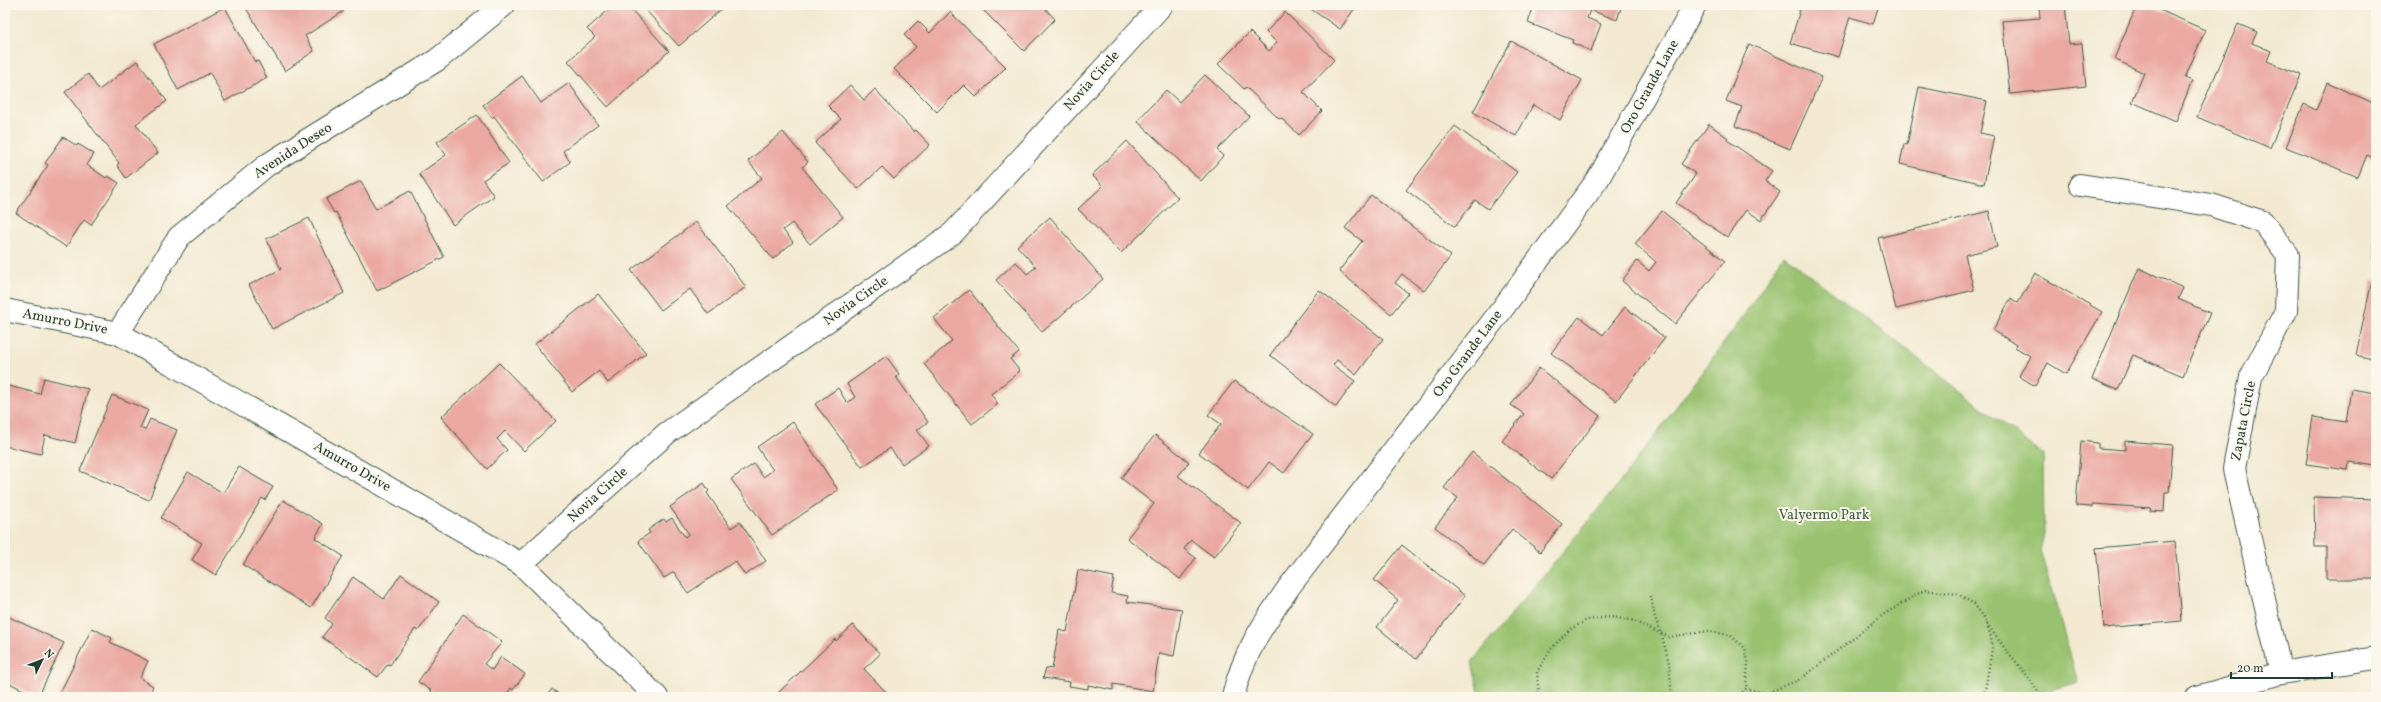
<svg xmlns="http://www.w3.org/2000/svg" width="2381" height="702" font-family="Vollkorn,serif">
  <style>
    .green { fill: #99c26f; stroke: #5c8052 }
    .building { fill: #eaa8a0 }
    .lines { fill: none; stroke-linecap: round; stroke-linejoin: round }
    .minor-casing { stroke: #3f574b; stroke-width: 24 }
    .path { stroke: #3f574b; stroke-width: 2.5; stroke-dasharray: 1 3; stroke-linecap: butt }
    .minor { stroke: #fff; stroke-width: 22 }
    .labels { text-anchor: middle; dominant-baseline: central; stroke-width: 4; stroke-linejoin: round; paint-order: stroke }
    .street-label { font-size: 14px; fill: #1f3d34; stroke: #fbf7ec }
    .park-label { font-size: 14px; fill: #3e5e43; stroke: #fbf7ec }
  </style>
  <rect width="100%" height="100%" fill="#fbf7ec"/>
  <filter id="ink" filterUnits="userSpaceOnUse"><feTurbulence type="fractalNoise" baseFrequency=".025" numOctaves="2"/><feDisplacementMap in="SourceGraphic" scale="8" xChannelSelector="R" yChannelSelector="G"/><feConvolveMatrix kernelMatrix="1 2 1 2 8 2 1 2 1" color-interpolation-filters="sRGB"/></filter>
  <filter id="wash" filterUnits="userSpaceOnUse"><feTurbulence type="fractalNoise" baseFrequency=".012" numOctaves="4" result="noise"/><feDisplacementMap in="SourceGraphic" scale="16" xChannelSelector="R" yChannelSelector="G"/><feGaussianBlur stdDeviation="0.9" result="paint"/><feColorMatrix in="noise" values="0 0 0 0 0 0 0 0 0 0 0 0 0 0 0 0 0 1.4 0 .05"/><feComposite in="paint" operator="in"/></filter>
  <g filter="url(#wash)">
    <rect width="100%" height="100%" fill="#f2e9d0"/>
    <polygon class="green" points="1784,255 2043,455 2044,534 2040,550 2078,682 2025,697 1480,697 1472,662 1618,485 1738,324"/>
    <g id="blocks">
      <g class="building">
        <polygon points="244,5 340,5 344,11 305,36 314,51 285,71"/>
        <polygon points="614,5 627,5 669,51 608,107 568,61 595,37 587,29"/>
        <polygon points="641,5 726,5 679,46"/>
        <polygon points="978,5 1042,5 1055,19 1024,51"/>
        <polygon points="1305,5 1357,5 1340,29"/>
        <polygon points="1534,5 1622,5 1617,20 1590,10 1587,18 1601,24 1591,51 1572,43 1573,40 1528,23"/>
        <polygon points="1785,5 1879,5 1873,24 1850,17 1838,57 1790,43 1800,10"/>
        <polygon points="2039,5 2065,5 2069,44 2082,43 2086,86 2010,94 2002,21 2040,18"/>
        <polygon points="2137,5 2153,5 2155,8 2205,30 2185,78 2192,81 2176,121 2132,102 2144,73 2114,59"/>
        <polygon points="225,7 255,62 258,61 267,78 225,101 210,73 178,90 154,44"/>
        <polygon points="950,12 1006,67 976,97 964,85 937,112 894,69 916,47 904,35 918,21 930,33"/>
        <polygon points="1285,12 1334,60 1303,92 1322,111 1299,135 1281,118 1279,119 1246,87 1244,89 1218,64 1250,32 1269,51 1277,43 1266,32"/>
        <polygon points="2238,24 2257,32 2252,43 2271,51 2267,61 2301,75 2270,148 2197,117"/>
        <polygon points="1511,41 1582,80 1560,120 1533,105 1516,136 1473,112"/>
        <polygon points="1749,44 1822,77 1790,149 1735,126 1742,107 1726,101"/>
        <polygon points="137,61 167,101 136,124 158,153 126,178 117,165 119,163 65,92 88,74 99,90"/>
        <polygon points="1205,75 1249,116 1217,150 1223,156 1201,181 1137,121 1166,90 1179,102"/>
        <polygon points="522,76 541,103 569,83 598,125 563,151 570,162 543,182 494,116 492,118 483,105"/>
        <polygon points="2327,83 2376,104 2376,159 2367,155 2358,177 2286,147 2304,104 2316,110"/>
        <polygon points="850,85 864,100 875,89 914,132 916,130 930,145 894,179 882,167 858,189 815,143 841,119 828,106"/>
        <polygon points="1919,87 1987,101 1980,133 1994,136 1984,184 1900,164 1904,144 1907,145"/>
        <polygon points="477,115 509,163 483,180 494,196 453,225 419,174 446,155 437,142"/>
        <polygon points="1709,124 1728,138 1727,140 1772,171 1765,181 1780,192 1761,220 1746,210 1727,237 1676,203 1696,174 1681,164"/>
        <polygon points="1455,126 1517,172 1488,209 1475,200 1455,227 1406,190"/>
        <polygon points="783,132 808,162 802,167 843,217 810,244 792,223 783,230 793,242 773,259 728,206 762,178 748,161"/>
        <polygon points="63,137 77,146 78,144 94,154 87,165 106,178 108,176 119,183 91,225 84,220 66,247 16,213 48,165 45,163"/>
        <polygon points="1127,141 1178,198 1121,253 1078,209 1103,186 1092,175"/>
        <polygon points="361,181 376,209 410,191 444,257 377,291 336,212 334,213 326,199"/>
        <polygon points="1371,195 1451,256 1424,291 1402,274 1395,283 1408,293 1391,314 1339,271 1362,241 1345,228"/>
        <polygon points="1662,211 1725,261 1675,324 1622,281 1637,261 1649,271 1656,262 1635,244"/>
        <polygon points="1989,211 1997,247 1965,255 1974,290 1896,309 1878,238"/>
        <polygon points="2373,212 2376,212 2376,259 2375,259"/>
        <polygon points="1050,217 1103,279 1042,332 996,280 1016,262 1027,274 1036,267 1017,246"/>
        <polygon points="309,218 344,293 272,329 249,285 281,269 266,239"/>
        <polygon points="696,222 746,287 708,314 690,289 661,310 631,270"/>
        <polygon points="2139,268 2183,288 2178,299 2210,313 2183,376 2133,355 2118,390 2092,379"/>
        <polygon points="2035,273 2102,312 2066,374 2048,363 2035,386 2019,376 2030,356 2015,347 2016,345 1993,330 2011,298 2018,303"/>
        <polygon points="2372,280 2376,281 2376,360 2356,355"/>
        <polygon points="969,290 1019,352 1010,359 1020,371 991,394 998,404 972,424 924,364 952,341 934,318"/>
        <polygon points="1319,290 1383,339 1356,375 1337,360 1333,365 1355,381 1336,407 1270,355"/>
        <polygon points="598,294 646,353 608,383 599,371 572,392 535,344"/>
        <polygon points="1625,307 1665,338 1616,401 1551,353 1579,317 1603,335"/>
        <polygon points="886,356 899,374 896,377 928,422 917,430 929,446 902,464 890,448 862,467 815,404 838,388 847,403 855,397 847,384"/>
        <polygon points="499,363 556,421 524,451 505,431 497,439 507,450 487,469 441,417"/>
        <polygon points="1539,368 1600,416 1551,479 1502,441 1524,414 1511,405"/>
        <polygon points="44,378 88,389 75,443 45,435 41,454 5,446 5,385 40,394"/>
        <polygon points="1234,381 1313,434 1284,473 1269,462 1248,490 1199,453 1221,424 1208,415"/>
        <polygon points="2351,389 2376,393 2376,466 2349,462 2348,470 2306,464 2313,417 2346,422"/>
        <polygon points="112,395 148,410 140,428 145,430 150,419 177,430 149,500 80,471"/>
        <polygon points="793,422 838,490 772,535 731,479 754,464 763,477 773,470 757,447"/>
        <polygon points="1155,435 1189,462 1178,476 1241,523 1214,557 1191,540 1184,549 1196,558 1180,579 1127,538 1154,504 1121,478"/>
        <polygon points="2081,441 2098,443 2098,448 2125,450 2125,441 2173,445 2169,492 2165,492 2164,512 2150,511 2151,508 2093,504 2093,507 2076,506"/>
        <polygon points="1472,452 1562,524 1540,552 1512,529 1484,565 1435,527 1458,498 1444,488"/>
        <polygon points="239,467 273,487 265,500 262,498 216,575 192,560 202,543 161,518 188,472 223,493"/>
        <polygon points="704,483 709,491 707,493 731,528 740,522 766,561 745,575 735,561 688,593 674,572 664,578 638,541 650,533 648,530 664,519 666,522 672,518 685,537 689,534 670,507"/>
        <polygon points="2314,497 2376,499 2376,579 2326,579 2326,547 2315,547"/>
        <polygon points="283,500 323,524 315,538 343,556 311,608 243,565"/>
        <polygon points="2175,541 2182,621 2104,628 2096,548"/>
        <polygon points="1402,545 1465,596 1416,659 1377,627 1398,600 1374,580"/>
        <polygon points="1078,570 1114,577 1111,593 1128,596 1127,602 1182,609 1174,656 1159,653 1153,691 1113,684 1113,690 1088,685 1088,689 1069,686 1070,682 1043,678 1046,668 1052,669 1059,630 1067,632"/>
        <polygon points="401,574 439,602 418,631 415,629 390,665 388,664 378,677 322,637 332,624 325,618 353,577 384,599"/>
        <polygon points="463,614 502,642 484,664 492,670 501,657 525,674 513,690 511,688 505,697 427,697 432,691 418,682"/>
        <polygon points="5,615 64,643 38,697 7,682 5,687"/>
        <polygon points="853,625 880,654 864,669 891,697 783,697 779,692 835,639 836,641"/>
        <polygon points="92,628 112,638 110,642 148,661 140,678 153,686 148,697 63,697 59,695"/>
        <polygon points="552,689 562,697 546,697"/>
      </g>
    </g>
  </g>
  <g filter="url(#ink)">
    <use href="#blocks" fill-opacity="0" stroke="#3f574b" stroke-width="1"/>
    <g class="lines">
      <g class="minor-casing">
        <g id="minor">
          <polyline points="2080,185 2211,205 2263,222 2288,255 2286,311 2251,377 2234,469 2281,673"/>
          <polyline points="5,310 118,333 521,564 657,697"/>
          <polyline points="118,333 179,237 267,165 437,60 504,5"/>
          <polyline points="521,564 667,433 953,233 1162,5"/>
          <path d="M1233 697C1243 653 1264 623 1289 587L1503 308 1598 179 1695 5"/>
          <polyline points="2197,697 2281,673 2376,658"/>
        </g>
      </g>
      <g class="path">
        <polyline points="1651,596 1655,618 1662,636 1669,663 1672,697"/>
        <path d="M1987 623C2003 650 2026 670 2041 697"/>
        <polyline points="1539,697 1537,672 1551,649 1569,630 1587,620 1611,617 1631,620 1669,637 1708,631 1730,635 1745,648 1748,662 1746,689"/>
        <polyline points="1736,697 1746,689 1767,693 1801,679 1883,615 1924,590 1958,594 1974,604 1984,617 1991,637 1992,649 1984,697"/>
      </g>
      <use href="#minor" class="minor"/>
    </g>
  </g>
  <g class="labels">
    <g class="street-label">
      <text transform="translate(1092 81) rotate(-48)">Novia Circle</text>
      <text transform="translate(1650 87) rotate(-61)">Oro Grande Lane</text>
      <text transform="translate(293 151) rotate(-33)">Avenida Deseo</text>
      <text transform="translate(856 301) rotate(-35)">Novia Circle</text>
      <text transform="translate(65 322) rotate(11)">Amurro Drive</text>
      <text transform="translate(1468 354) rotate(-53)">Oro Grande Lane</text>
      <text transform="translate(2244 421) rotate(-79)">Zapata Circle</text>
      <text transform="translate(352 467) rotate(30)">Amurro Drive</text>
      <text transform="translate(598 495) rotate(-42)">Novia Circle</text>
    </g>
    <g class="park-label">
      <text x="1824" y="515">Valyermo Park</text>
    </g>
  </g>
  <rect width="2381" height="702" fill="none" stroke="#fbf7ec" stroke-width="20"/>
  <g transform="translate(42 660) rotate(47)" stroke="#fbf7ec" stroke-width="3" paint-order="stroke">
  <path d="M0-3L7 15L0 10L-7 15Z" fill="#1f3d34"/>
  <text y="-6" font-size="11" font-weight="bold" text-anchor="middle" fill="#1f3d34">N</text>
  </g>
  <path d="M2231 672v6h101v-6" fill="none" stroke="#1f3d34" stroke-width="2"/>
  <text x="2237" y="672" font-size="12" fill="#1f3d34" stroke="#fbf7ec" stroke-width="3" paint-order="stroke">20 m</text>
</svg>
